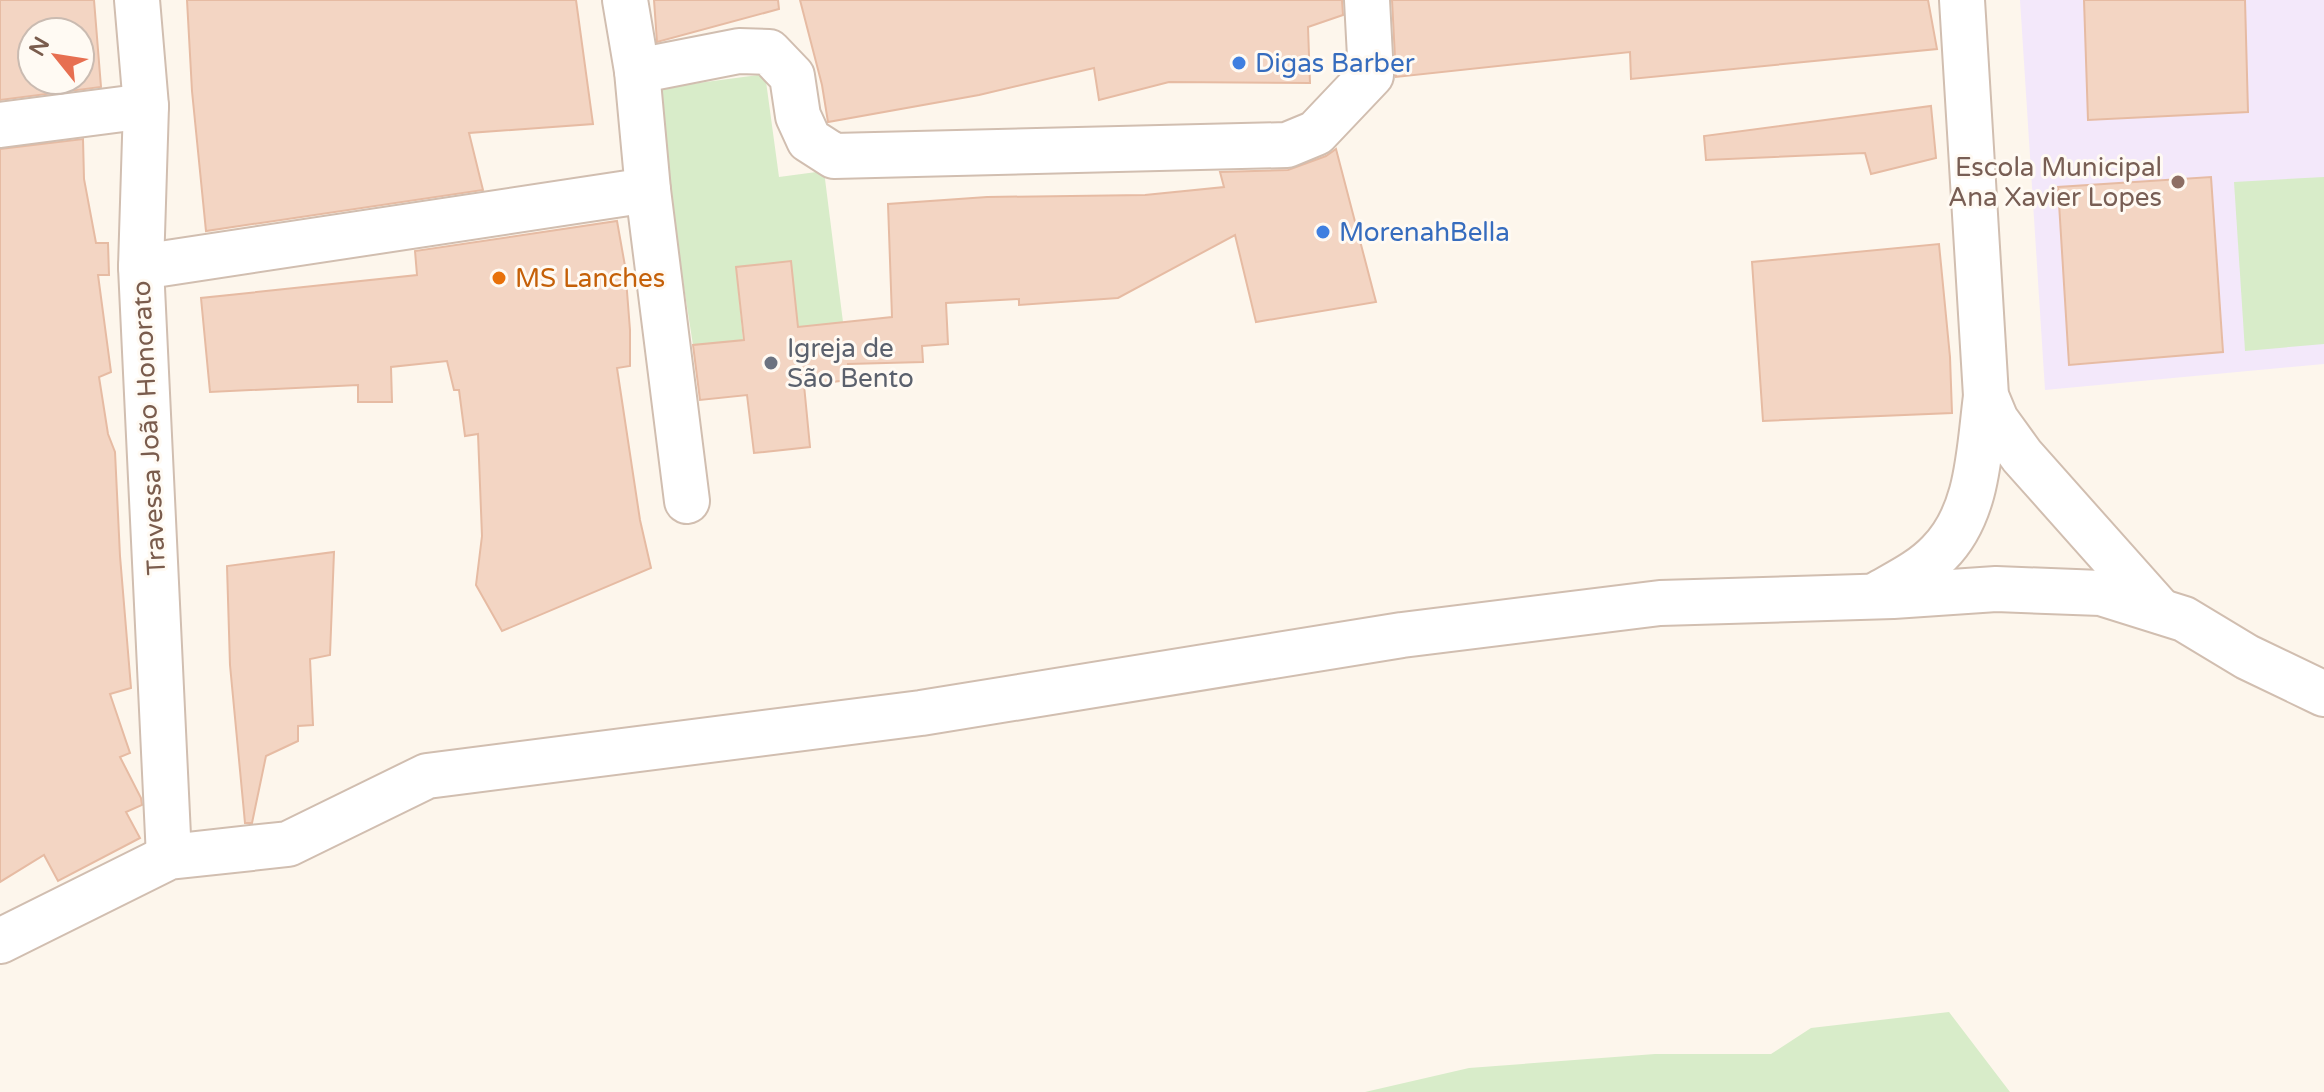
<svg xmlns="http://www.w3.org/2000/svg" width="2324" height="1092" font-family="'Varela Round',sans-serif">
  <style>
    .education { fill: #f3e8fa }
    .green { fill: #d8ecc9 }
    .building { fill: #f3d5c3; stroke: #e6bba3; stroke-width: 2; fill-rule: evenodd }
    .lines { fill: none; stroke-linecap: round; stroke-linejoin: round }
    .minor-casing { stroke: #d1beb0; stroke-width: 48 }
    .minor { stroke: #fff; stroke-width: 44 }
    .shop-dot { fill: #3f7fe0; stroke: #fffaf3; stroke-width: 3 }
    .education-dot { fill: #8d6e63; stroke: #fffaf3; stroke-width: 3 }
    .food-dot { fill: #e8710a; stroke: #fffaf3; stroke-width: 3 }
    .worship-dot { fill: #6b7280; stroke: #fffaf3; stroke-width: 3 }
    .labels { text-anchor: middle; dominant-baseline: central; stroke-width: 6; stroke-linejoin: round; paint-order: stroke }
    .shop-label { font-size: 26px; fill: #366cbe; stroke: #fffaf3; text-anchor: start }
    .education-label { font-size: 26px; fill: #785e54; stroke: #fffaf3; text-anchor: end }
    .food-label { font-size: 26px; fill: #c56008; stroke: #fffaf3; text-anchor: start }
    .worship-label { font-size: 26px; fill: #5b616d; stroke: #fffaf3; text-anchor: start }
    .street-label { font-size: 26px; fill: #7a5c4d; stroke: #fffaf3 }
  </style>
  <rect width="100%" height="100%" fill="#fdf6ec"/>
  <polygon class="education" points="2020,0 2324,0 2324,364 2045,390"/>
  <g class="green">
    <polygon points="765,74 779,177 824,171 843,322 798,327 736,268 743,340 693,345 653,89"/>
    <polygon points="2324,177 2324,344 2245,351 2234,182"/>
    <polygon points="1949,1012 2010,1092 1365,1092 1469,1068 1655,1054 1771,1054 1811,1028"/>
  </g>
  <g class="building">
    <path d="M0 0H94L101 87 0 100ZM32 32H80V80H32Z"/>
    <polygon points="187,0 576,0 593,124 469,133 483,190 206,231 192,91"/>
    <polygon points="654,0 778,0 779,9 657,42"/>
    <polygon points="800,0 1342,0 1343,15 1308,27 1310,83 1169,82 1099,100 1094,68 979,95 828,122 822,85"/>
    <polygon points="1392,0 1928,0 1937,49 1631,79 1630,52 1396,77"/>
    <polygon points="2084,0 2245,0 2248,112 2088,120"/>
    <polygon points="1931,106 1936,158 1871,174 1865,153 1706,160 1704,136"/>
    <polygon points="83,139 84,179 96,243 108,243 109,275 98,275 111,372 99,377 108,434 115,452 120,556 131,688 110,694 130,753 120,757 141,798 142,805 126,812 140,838 58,881 44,855 0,882 0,149"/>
    <polygon points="1336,149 1376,302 1256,322 1235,235 1118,298 1019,305 1019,299 946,303 948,344 922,346 923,362 848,364 849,380 804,385 810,447 754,453 747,395 700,400 693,345 744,340 736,267 791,261 798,327 892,317 888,204 987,197 1145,195 1224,187 1220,172 1288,170 1326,156"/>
    <polygon points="2211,177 2223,352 2069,365 2058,187"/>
    <polygon points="617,221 625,266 630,330 630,366 617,368 640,520 651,568 502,631 476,585 482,536 478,434 465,436 459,390 454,390 447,361 391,367 392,402 358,402 358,385 210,392 201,298 417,275 415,251"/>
    <polygon points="1939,244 1950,357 1952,413 1763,421 1752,262"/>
    <polygon points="334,552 330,655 310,659 313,725 298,726 298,741 266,756 252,823 245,823 230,665 227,566"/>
  </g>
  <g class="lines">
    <g class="minor-casing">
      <g id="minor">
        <polyline points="137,0 146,106 141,267 169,857"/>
        <polyline points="625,0 637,71 648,190 687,501"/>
        <polyline points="1962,0 1986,396 1996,420 2022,456 2160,611"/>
        <polyline points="637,71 739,51 769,52 792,76 798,116 809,140 834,156 1287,145 1316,133 1371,75 1367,0"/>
        <polyline points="0,125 146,106"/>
        <polyline points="141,267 648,190"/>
        <path d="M1878 594C1899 582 1922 571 1939 553 1979 513 1979 450 1986 396"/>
        <polyline points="0,941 169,857 288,844 427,776 921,713 1402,635 1660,603 1893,596 1996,589 2101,593 2184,619 2247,657 2324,694"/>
      </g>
    </g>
    <use href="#minor" class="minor"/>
  </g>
  <g class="shop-dot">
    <circle cx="1239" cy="63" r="8"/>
    <circle cx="1323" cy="232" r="8"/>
  </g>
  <circle class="education-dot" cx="2178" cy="182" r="8"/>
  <circle class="food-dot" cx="499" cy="278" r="8"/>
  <circle class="worship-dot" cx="771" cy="363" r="8"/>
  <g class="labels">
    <g class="shop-label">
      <text x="1255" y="63">Digas Barber</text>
      <text x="1339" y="232">MorenahBella</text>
    </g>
    <g class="education-label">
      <text x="2162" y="167">Escola Municipal<tspan x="2162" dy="30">Ana Xavier Lopes</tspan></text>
    </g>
    <g class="food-label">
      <text x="515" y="278">MS Lanches</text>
    </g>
    <g class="worship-label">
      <text x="787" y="348">Igreja de<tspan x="787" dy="30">São Bento</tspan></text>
    </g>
    <g class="street-label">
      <text transform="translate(149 428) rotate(-93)">Travessa João Honorato</text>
    </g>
  </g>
  <g transform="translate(56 56) rotate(300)"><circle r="38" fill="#fffaf3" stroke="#cabbb1" stroke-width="2"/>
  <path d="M0-6L14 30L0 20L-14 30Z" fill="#e76f51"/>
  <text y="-12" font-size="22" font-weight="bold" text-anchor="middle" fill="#7a5c4d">N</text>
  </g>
</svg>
